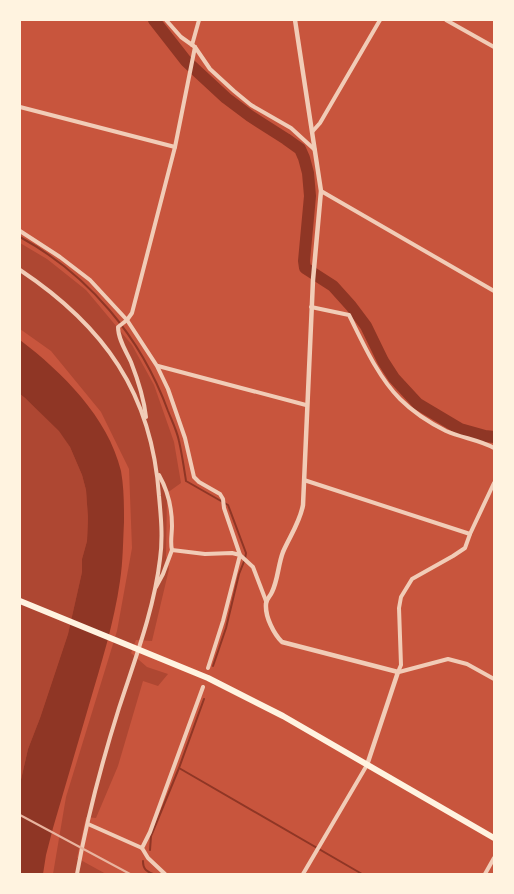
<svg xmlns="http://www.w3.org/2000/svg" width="514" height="894" font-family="'Roboto Condensed',sans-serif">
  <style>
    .green { fill: #ae4732 }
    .water { fill: #8f3625 }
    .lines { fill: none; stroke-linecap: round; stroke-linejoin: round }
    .stream { stroke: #8f3625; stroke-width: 2 }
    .river { stroke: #8f3625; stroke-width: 12 }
    .minor { stroke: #f1ccb7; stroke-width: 4 }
    .tertiary { stroke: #f1ccb7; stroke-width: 4.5 }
    .primary { stroke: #fff3e0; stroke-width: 6 }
    .rail { stroke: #e9b49f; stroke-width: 2 }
  </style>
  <rect width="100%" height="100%" fill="#c8553d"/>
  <g class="green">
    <polygon points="20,243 47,259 86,290 132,345 154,385 174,442 181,483 167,493 166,556 169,569 152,641 136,640 131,653 147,667 168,674 158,686 143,681 118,766 96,818 86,817 77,858 106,874 53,874 66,797 117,631 132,548 129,469 101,412 51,351 20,329"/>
    <polygon points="20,394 25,398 60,431 70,447 82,475 86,490 88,518 87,541 82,559 82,572 68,634 40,718 28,749 20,784"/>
  </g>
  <path class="water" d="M20 340C62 372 108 417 121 471 124 488 124 505 124 522 123 541 123 562 120 581 114 623 101 664 89 705 77 746 65 787 53 828L46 855 43 874H20V784L28 749 40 718 68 634 82 572V559L87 541 88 518 86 490 82 475 70 447 59 431 25 398 20 394Z"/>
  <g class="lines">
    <g class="stream">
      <path d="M20 237C89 275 141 337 168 411 172 421 177 431 179 441 182 454 184 468 186 481L228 505 246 553 245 559 239 574 226 628 213 666"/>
      <polyline points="204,699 179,768 362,874"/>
      <polyline points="150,850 151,836 179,768"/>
      <path d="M143 861C143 869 146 871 153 874"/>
    </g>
    <polyline class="river" points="154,20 186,61 226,98 250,116 286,139 300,149 304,158 308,173 310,196 304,261 305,268 333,286 351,306 366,326 383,361 394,378 418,404 460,429 485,436 494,437"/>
    <g class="minor">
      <polyline points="166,20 181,37 195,47 210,69 234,91 251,105 291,128 315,150"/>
      <polyline points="446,20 494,47"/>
      <polyline points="192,45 199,20"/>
      <polyline points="20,107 175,147"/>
      <polyline points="312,132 320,123 380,20"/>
      <polyline points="321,191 494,291"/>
      <polyline points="20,231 60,257 90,280 127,320 157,366 168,389 185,438 194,477 199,482 220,494 223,499 224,508 240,555 223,621 208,668"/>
      <path d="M20 270C104 326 152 393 159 496 161 517 163 538 160 559 154 610 135 659 119 708 102 762 87 818 77 874"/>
      <path d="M311 307 349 315C363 343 378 377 400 399 413 412 430 423 446 431 462 438 480 440 494 448"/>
      <polyline points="158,366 306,405"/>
      <path d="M146 417C144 399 138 380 131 362 126 351 118 339 118 327L127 320 132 313 175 147 195 47"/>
      <path d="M159 475C168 491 172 507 172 526 172 534 170 542 172 550"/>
      <polyline points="304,480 470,534"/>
      <polyline points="156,587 163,574 172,550 205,554 232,553 240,555 253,567 266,601"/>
      <polyline points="398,672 401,665 399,608 401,597 412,579 453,556 465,548 470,534 494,483"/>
      <polyline points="399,672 448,659 467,664 494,679"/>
      <polyline points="88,824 142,848"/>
      <polyline points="165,874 148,858 142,848 150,832 203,687"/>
      <polyline points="303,874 367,765"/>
      <polyline points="485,874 494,858"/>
    </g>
    <path class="tertiary" d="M295 20 321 191 313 280 303 505C300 522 290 536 283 552 278 565 278 580 272 592 270 597 266 599 266 604 265 617 274 634 282 642L398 672 367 765"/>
    <polyline class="primary" points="20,601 208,678 283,716 494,838"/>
    <polyline class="rail" points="20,815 130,874"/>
  </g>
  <rect width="514" height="894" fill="none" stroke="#fff3e0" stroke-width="42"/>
</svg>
